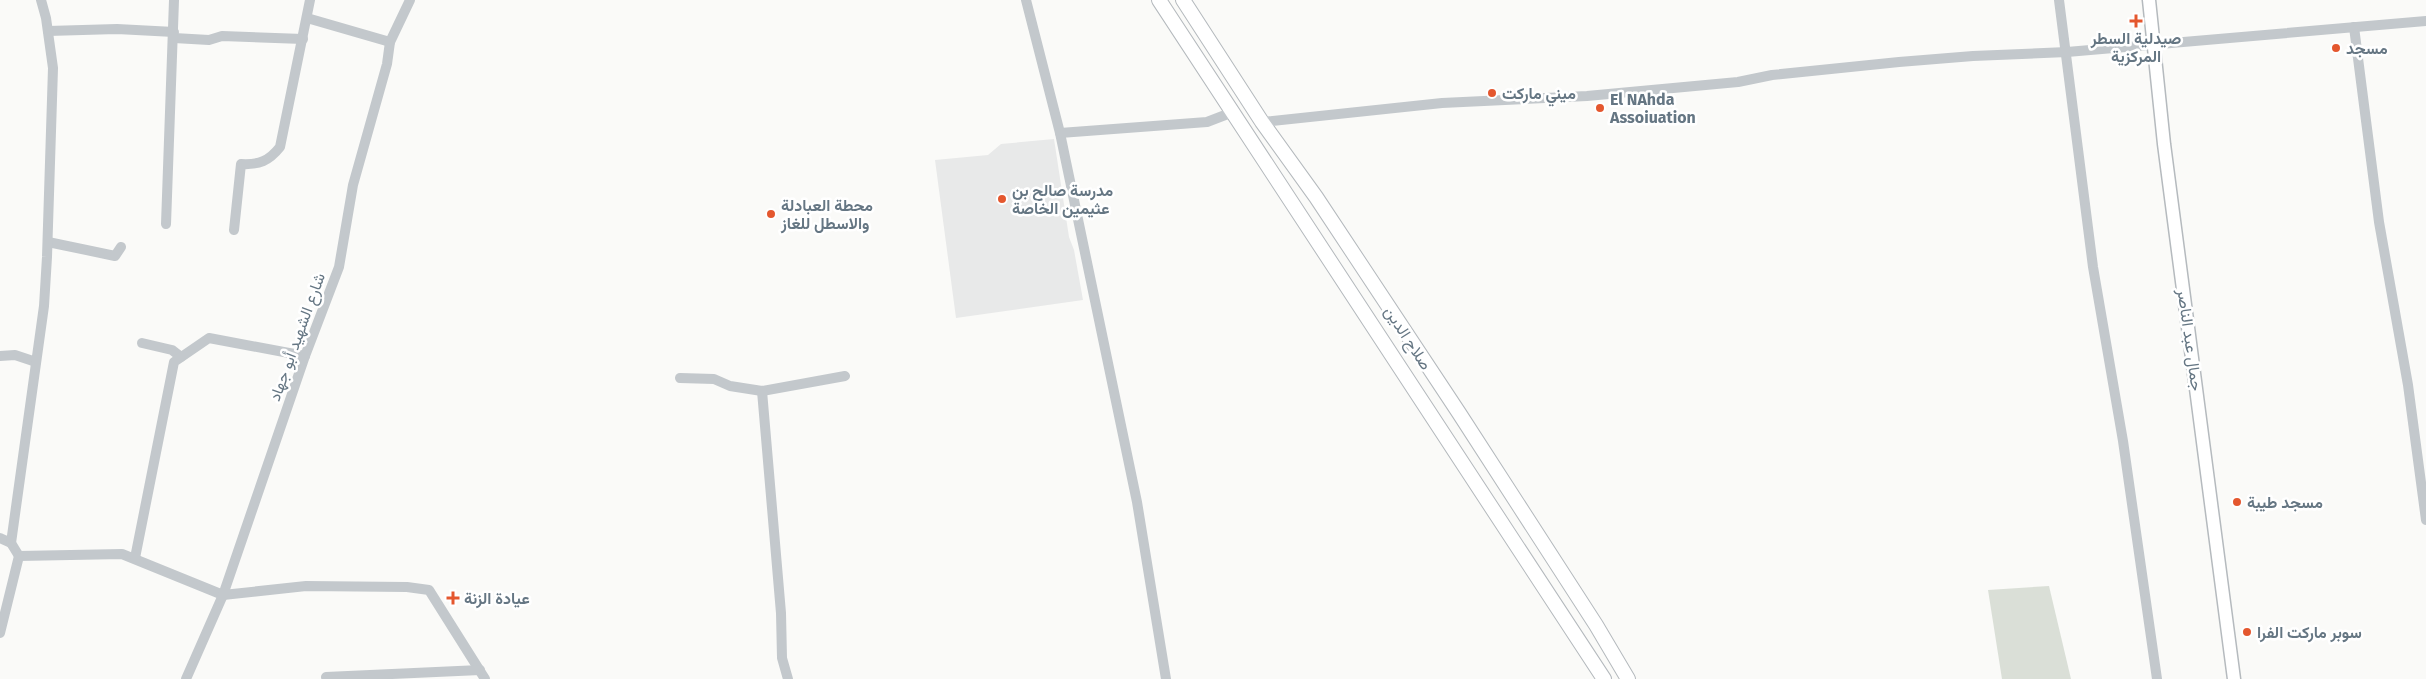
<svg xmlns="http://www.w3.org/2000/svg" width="2426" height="679" font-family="'Fira Sans',Vazirmatn,sans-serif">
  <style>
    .built { fill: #e8e9e9 }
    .green { fill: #dadfd7 }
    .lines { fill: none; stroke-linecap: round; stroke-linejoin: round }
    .major-casing { stroke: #b5babe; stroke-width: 15 }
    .highway-casing { stroke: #b4b9bd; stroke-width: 16 }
    .minor { stroke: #c3c8cc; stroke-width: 10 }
    .major { stroke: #fff; stroke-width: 12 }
    .highway { stroke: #fff; stroke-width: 14 }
    .poi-dot { fill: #e4572e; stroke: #fff; stroke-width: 2 }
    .labels { text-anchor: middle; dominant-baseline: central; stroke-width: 5; stroke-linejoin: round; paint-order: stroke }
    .poi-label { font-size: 16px; font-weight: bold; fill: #657683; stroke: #fff; text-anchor: start }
    .street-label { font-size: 16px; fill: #657683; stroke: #fff }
  </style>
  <rect width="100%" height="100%" fill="#fafaf8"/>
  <polygon class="built" points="1054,139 1069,237 1074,250 1083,300 956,318 935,160 988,155 1001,144"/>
  <polygon class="green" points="2049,586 2071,679 2002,679 1988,590"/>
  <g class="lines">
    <g class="major-casing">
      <polyline id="major" points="2149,0 2164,144 2234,679"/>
    </g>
    <g class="highway-casing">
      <g id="highway">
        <polyline points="1159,0 1604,679"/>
        <polyline points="1183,0 1262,122 1316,197 1459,413 1596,625 1628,679"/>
      </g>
    </g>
    <g class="minor">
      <polyline points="1026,0 1060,133 1137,502 1166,679"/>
      <polyline points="2059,0 2093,267 2123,441 2157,679"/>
      <polyline points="307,18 390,42"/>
      <polyline points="2354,27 2379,222 2408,385 2426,520"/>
      <polyline points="48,31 117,29 174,32"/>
      <polyline points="174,38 209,40 222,36 303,39"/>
      <polyline points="1262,122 1442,103 1587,96 1738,82 1772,75 1899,62 1973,56 2067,52 2426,21"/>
      <polyline points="1060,133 1207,122 1233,112"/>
      <polyline points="166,224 174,0"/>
      <path d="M234 230 241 164C259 165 269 161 280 147L310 0"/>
      <polyline points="48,242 115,256 121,247"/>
      <polyline points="142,343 172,350 181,357"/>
      <polyline points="0,356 15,355 36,362"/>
      <polyline points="680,378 714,379 730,386 762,391 845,376"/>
      <polyline points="762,391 781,613 782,658 788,679"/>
      <polyline points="0,538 11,543 19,556"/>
      <polyline points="11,543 44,306 47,257 53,68 46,18 41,0"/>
      <polyline points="19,556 122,554 223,595 306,586 407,587 429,590 485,679"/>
      <polyline points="135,558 174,362 209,338 305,356"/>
      <polyline points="0,633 19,556"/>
      <polyline points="326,677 480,670"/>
      <polyline points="186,679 223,595 305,356 339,267 353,185 387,64 390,42 410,0"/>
    </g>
    <use href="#major" class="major"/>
    <use href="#highway" class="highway"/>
  </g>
  <g class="poi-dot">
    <path d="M2133.5 13.5h5v5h5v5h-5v5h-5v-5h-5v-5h5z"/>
    <circle cx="2336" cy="48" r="5"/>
    <circle cx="1492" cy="93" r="5"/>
    <circle cx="1600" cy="108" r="5"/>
    <circle cx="1002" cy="199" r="5"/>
    <circle cx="771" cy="214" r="5"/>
    <circle cx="2237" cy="502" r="5"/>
    <path d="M450.5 590.5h5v5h5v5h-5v5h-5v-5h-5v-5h5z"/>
    <circle cx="2247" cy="632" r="5"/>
  </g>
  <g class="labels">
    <g class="poi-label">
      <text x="2136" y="38" text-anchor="middle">صيدلية السطر<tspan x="2136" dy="18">المركزية</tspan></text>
      <text x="2346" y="48">مسجد</text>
      <text x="1502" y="93">ميني ماركت</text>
      <text x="1610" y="99">El NAhda<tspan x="1610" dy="18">Assoiuation</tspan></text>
      <text x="1012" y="190">مدرسة صالح بن<tspan x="1012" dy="18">عثيمين الخاصة</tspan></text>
      <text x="781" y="205">محطة العبادلة<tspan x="781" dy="18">والاسطل للغاز</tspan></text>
      <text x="2247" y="502">مسجد طيبة</text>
      <text x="464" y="598">عيادة الزنة</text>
      <text x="2257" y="632">سوبر ماركت الفرا</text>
    </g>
    <g class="street-label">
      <text transform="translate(297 337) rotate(-70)">شارع الشهيد أبو جهاد</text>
      <text transform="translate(1408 338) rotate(57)">صلاح الدين</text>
      <text transform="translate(2190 340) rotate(82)">جمال عبد الناصر</text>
    </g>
  </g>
</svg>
